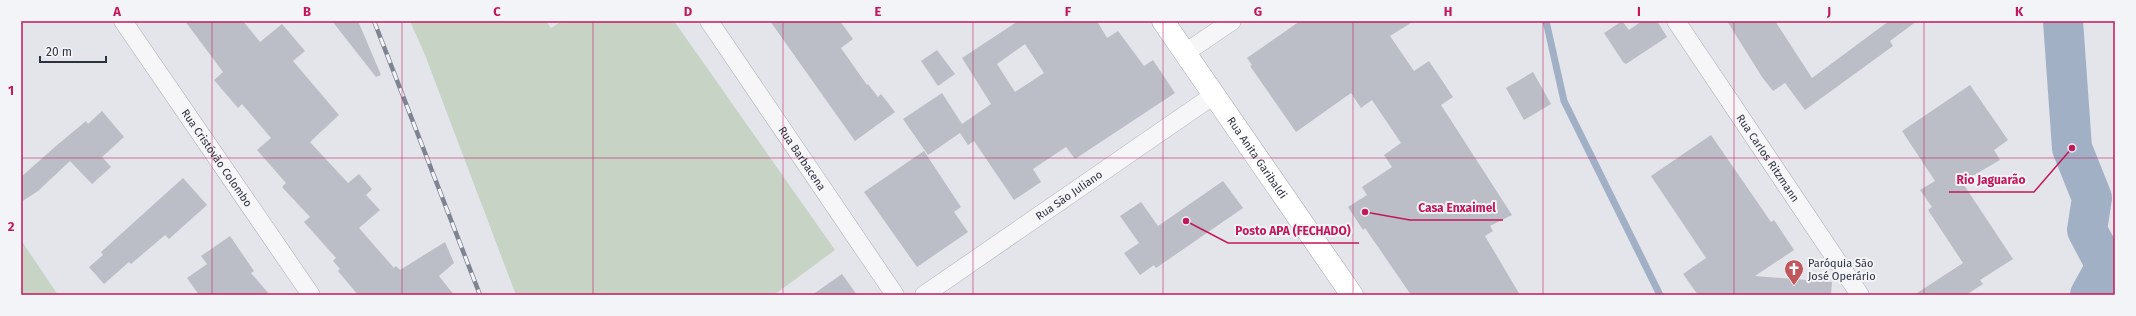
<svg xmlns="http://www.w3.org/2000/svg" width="2136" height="316" font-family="'Fira Sans',sans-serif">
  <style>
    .green { fill: #c7d3c5 }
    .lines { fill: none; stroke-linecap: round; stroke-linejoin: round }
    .stream { stroke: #a2b0c5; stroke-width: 7 }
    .river { stroke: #a2b0c5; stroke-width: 40 }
    .building { fill: #bbbec6; fill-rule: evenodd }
    .minor-casing { stroke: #a9acb4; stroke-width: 19 }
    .primary-casing { stroke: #a4a9b4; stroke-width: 23 }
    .minor { stroke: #f6f6f8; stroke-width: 18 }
    .primary { stroke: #fff; stroke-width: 22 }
    .rail-casing { stroke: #7e8492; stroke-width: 4.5 }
    .rail { stroke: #f3f4f7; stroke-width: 3; stroke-dasharray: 9; stroke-linecap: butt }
    .grid { fill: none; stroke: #c2185b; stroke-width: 1; stroke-opacity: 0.55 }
    .labels { text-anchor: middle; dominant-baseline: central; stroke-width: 4; stroke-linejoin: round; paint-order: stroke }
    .street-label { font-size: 11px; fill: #2d3240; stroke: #f3f4f7 }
    .poi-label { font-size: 11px; fill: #2d3240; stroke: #f3f4f7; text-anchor: start }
    .leader { fill: none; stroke: #c2185b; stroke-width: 1.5 }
    .callout-dot { fill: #c2185b; stroke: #f3f4f7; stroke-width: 1.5 }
    .callout-label { font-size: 12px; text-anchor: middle; font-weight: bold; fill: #c2185b; stroke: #f3f4f7; stroke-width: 4; stroke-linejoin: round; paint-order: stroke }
    .neatline { fill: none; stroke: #c2185b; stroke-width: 1.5 }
    .grid-label { font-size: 13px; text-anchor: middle; font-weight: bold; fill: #c2185b }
  </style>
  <rect width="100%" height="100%" fill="#e3e5ea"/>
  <g class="green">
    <polygon points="410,21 546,21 551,28 562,21 674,21 835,250 774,295 516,295 425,55"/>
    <polygon points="21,240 58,295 21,295"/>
  </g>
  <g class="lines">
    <polyline class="stream" points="1546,21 1564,101 1660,295"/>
    <polyline class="river" points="2063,21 2072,148 2092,198 2087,230 2106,266 2090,295"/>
  </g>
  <g class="building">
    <polygon points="185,21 243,21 260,42 282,24 305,51 293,61 339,115 310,142 348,183 359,174 372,189 366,195 380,210 359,228 394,268 396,266 400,270 445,242 454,263 439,276 454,295 358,295 338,271 340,269 333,261 336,258 304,222 310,217 282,187 286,183 257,150 271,138 242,104 238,108 214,80 223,72"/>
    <polygon points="332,21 358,21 381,75 376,77"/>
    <polygon points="770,21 840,21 853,39 841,48 867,85 868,84 878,97 881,94 895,112 855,141"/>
    <path d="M1018 21H1097L1107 38 1118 31 1144 66 1153 60 1175 93 1075 159 1066 147 1033 169 1041 182 1014 200 974 141 968 145 960 133 928 155 903 119 942 93 962 124 991 104 962 58ZM1025 44 1044 73 1015 92 997 64Z"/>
    <polygon points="1300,21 1414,21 1390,36 1414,71 1429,61 1453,97 1441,105 1512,215 1490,226 1493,231 1485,236 1520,295 1411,295 1365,228 1363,230 1348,207 1367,195 1362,187 1392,167 1384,155 1401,143 1372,100 1361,108 1351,93 1296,132 1250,66 1252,65 1247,58"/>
    <polygon points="1622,21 1629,30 1642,21 1657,21 1667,37 1626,64 1623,62 1604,33"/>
    <polygon points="1727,21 1775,21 1812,78 1889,21 1917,21 1890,41 1893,46 1805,110 1785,83 1773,91 1762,77"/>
    <polygon points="937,50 955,74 938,86 921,61"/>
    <polygon points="1533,72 1551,104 1524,120 1506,88"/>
    <polygon points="1970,85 2008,140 1994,150 2000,160 1962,182 2013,259 1980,280 1983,284 1966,295 1914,295 1963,263 1928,210 1932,207 1920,190 1935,181 1902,131"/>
    <polygon points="102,111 124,137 102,157 111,167 92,184 70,161 38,191 21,202 21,177 56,146 86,121 88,124"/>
    <polygon points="1711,135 1771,222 1774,220 1794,250 1755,276 1832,282 1831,295 1698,295 1683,274 1706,258 1651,176"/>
    <polygon points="924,151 961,207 954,212 968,232 917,267 864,192"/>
    <polygon points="183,178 207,205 169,239 165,235 131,264 129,262 104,284 89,267 103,255 101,252"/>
    <polygon points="1223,181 1243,208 1156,268 1154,265 1140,275 1124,253 1139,243 1120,216 1141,202 1158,226"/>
    <polygon points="230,236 254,271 251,273 270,295 199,295 187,278 207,264 201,256"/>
    <polygon points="842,274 857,295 812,295"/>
  </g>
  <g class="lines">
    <g class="minor-casing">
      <g id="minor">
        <path id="s1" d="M123 21 311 295"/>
        <path id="s2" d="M709 21 895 295"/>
        <path id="s3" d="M1676 21 1860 295"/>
        <polyline points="1185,53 1232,21"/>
        <path id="s4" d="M924 295 1214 95"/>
      </g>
    </g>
    <g class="primary-casing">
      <g id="primary">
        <path id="s5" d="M1163 21 1352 295"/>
      </g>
    </g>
    <use href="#minor" class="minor"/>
    <use href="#primary" class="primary"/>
    <g class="rail-casing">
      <polyline id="rail" points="374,21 480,295"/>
    </g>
    <use href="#rail" class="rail"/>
  </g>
  <path class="grid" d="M212 21V295M402 21V295M593 21V295M783 21V295M973 21V295M1163 21V295M1353 21V295M1543 21V295M1734 21V295M1924 21V295M21 158H2115"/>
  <defs>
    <g id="church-pin" transform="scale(1)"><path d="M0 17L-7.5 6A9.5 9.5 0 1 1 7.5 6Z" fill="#c0575c" stroke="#f3f4f7"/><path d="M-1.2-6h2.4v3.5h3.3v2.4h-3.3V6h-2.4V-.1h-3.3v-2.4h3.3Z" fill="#fff"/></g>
  </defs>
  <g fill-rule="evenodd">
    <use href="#church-pin" x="1794" y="269"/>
  </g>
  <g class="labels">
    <g class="street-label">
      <text stroke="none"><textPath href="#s1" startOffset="166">Rua Cristóvão Colombo</textPath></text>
      <text stroke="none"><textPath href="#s2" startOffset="166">Rua Barbacena</textPath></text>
      <text stroke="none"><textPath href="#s5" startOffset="166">Rua Anita Garibaldi</textPath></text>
      <text stroke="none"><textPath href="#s3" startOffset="165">Rua Carlos Ritzmann</textPath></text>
      <text stroke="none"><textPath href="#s4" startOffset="176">Rua São Juliano</textPath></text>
    </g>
    <g class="poi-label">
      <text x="1808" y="263">Paróquia São<tspan x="1808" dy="13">José Operário</tspan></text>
    </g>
  </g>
  <path class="leader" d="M2072 148L2034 192H1949M1365 212L1410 220H1503M1186 221L1228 243H1359"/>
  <g class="callout-dot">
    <circle cx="2072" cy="148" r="4"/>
    <circle cx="1365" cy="212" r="4"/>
    <circle cx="1186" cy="221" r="4"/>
  </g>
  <g class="callout-label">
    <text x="1991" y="184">Rio Jaguarão</text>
    <text x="1457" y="212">Casa Enxaimel</text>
    <text x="1293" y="235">Posto APA (FECHADO)</text>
  </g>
  <rect width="2136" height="316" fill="none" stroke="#f3f4f7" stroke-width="44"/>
  <path d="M40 56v6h66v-6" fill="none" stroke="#2d3240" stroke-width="2"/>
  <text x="46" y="56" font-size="12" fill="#2d3240" stroke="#f3f4f7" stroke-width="3" paint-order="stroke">20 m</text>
  <rect x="22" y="22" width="2092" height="272" class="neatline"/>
  <g class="grid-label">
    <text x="117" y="16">A</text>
    <text x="307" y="16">B</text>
    <text x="497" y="16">C</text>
    <text x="688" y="16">D</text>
    <text x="878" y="16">E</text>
    <text x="1068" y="16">F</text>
    <text x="1258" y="16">G</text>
    <text x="1448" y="16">H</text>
    <text x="1639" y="16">I</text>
    <text x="1829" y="16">J</text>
    <text x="2019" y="16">K</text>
    <text x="11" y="95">1</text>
    <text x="11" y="231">2</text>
  </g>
</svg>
